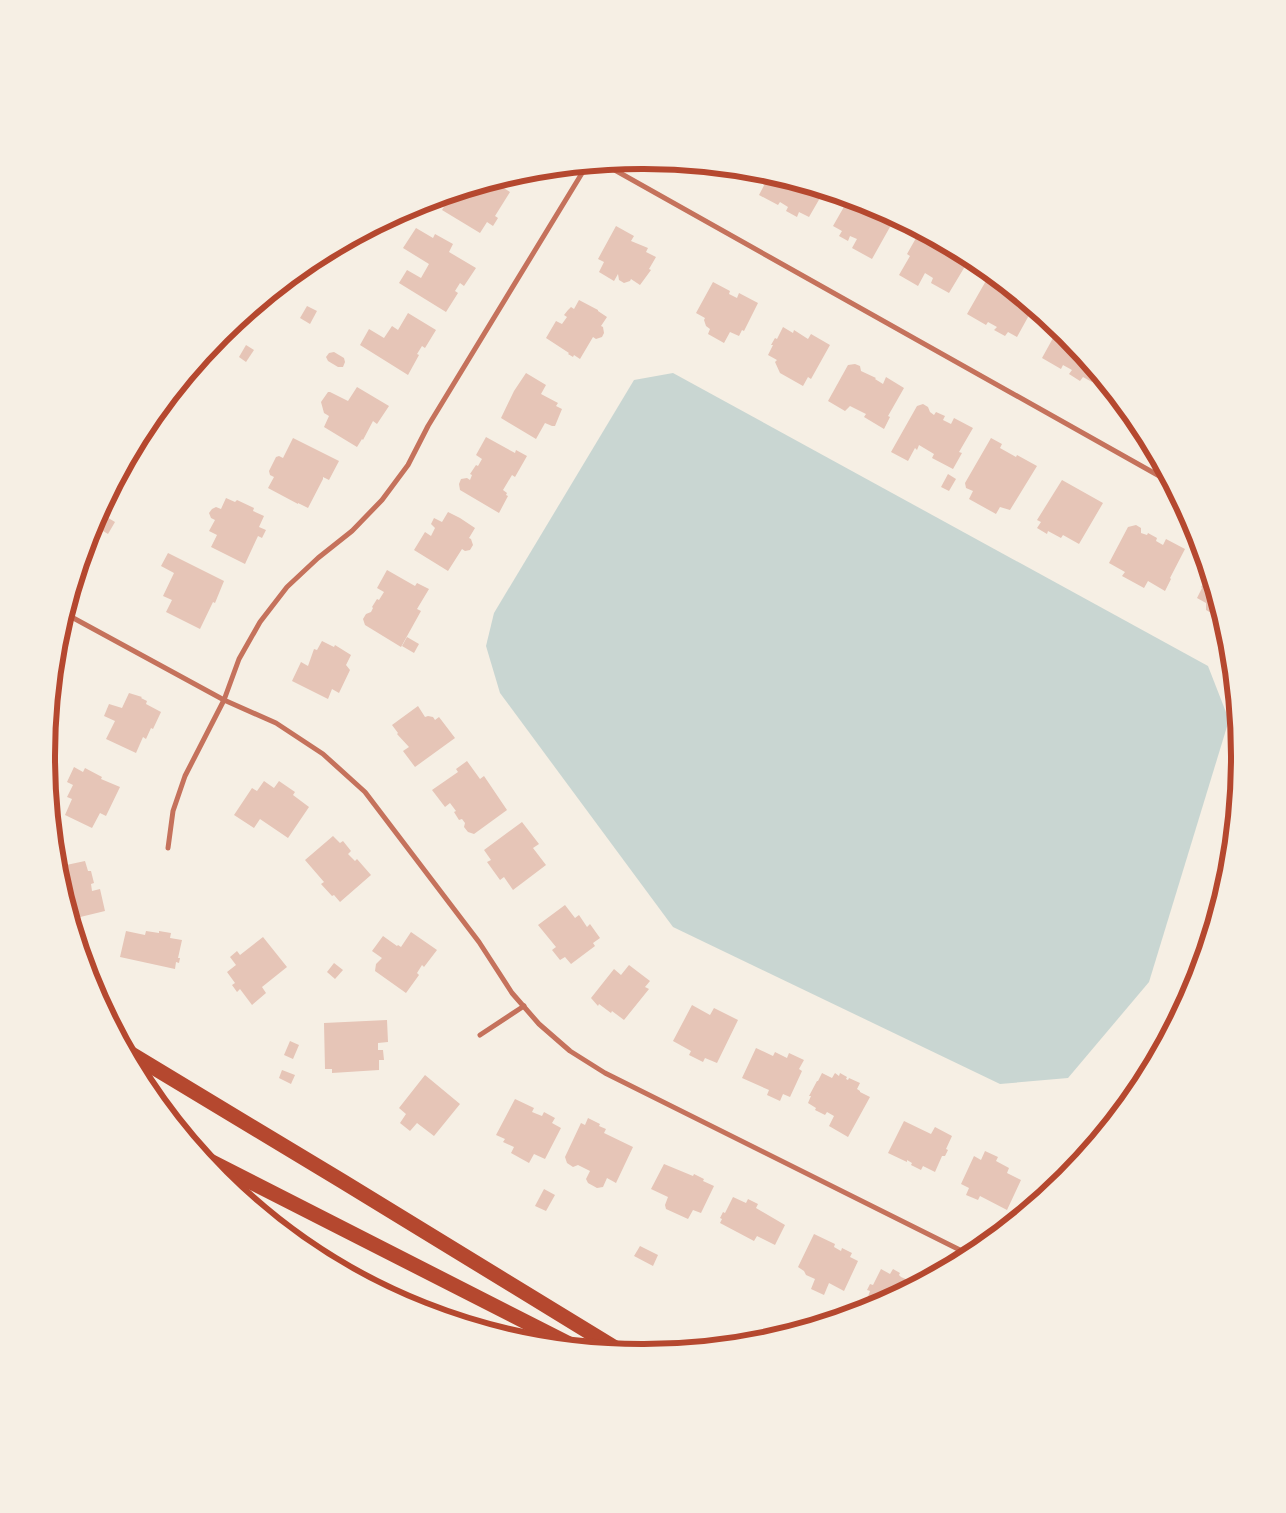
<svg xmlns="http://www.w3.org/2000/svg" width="1286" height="1513" font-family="Helvetica,sans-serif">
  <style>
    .water { fill: #c9d6d2 }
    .building { fill: #e6c5b7 }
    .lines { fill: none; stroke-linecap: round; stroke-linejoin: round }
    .minor { stroke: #c5725c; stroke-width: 5 }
    .motorway { stroke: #b5482f; stroke-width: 15 }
    .rim { fill: none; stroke: #b5482f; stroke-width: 6 }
  </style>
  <rect width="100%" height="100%" fill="#f6efe4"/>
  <polygon class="water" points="673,373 1208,666 1229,720 1149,982 1068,1078 1000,1084 673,927 500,693 486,646 494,613 634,380"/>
  <g class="building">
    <polygon points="770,174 824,191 809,217 799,212 797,217 786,211 788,207 780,202 778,205 759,195"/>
    <polygon points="493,181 510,192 495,216 498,218 493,226 487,222 480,233 442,210 452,194 459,198 464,190"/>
    <polygon points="849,198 872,205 895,218 872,259 852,248 857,239 850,236 848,241 839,236 842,231 833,226"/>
    <polygon points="616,226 634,236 631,241 648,248 646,252 656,257 649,269 651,270 640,285 631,279 630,281 624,283 619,280 618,274 614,281 599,272 604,262 598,259"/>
    <polygon points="416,228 433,238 435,234 453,244 449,252 476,268 464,286 460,283 455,291 458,293 446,312 399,283 407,270 421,278 429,264 403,248"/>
    <polygon points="920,231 970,258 949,293 931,283 933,278 925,273 918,286 899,275 910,256 907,254"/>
    <polygon points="992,275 1012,291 1011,292 1033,308 1017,337 1008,332 1005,336 994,330 997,327 988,322 986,325 967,314 987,279 989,280"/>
    <polygon points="713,282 730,291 729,294 737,298 739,293 758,303 744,331 742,330 739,336 730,332 724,343 708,334 710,329 706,326 704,320 705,318 696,313"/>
    <polygon points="579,300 598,310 598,311 607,317 601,326 603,327 604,333 602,337 596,339 593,337 580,359 574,355 573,357 568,354 569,353 546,338 556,321 562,324 567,317 564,315 568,310 571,307 574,309"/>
    <polygon points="307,306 317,311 310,324 300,318"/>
    <polygon points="408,313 436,330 425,348 422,346 417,354 419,355 408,375 360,345 369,329 384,338 392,326 398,330"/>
    <polygon points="783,327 793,333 794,330 808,339 811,334 830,345 811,379 808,377 803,386 780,373 775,362 777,360 768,355 773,345 771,345 775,338 777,339"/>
    <polygon points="1058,329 1065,335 1097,373 1092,382 1083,377 1080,381 1069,374 1072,370 1063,365 1061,369 1042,358"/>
    <polygon points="246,345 254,350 246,362 239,357"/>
    <polygon points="334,352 344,358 345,362 343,367 338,367 328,361 326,357 329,353"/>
    <polygon points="855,364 860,366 861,371 876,378 875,379 883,384 886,377 904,388 888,416 890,417 884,429 864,417 866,414 850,406 845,411 828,401 848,365"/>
    <polygon points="526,373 546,385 541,394 558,403 556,406 562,409 555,426 552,426 545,423 536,439 501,418 514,391"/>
    <polygon points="357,387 389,406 377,424 373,421 363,440 362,439 357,447 324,427 329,416 324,413 321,402 328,392 330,392 348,401"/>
    <polygon points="923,404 928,407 930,412 934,415 936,412 945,416 943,420 951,424 954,418 973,428 959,452 962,453 953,469 932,458 934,454 919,445 917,450 915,448 908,461 891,452 917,406"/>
    <polygon points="486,437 515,453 516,450 527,456 515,477 512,475 503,490 507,493 506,495 508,496 499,513 460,490 459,484 461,479 467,478 470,480 472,475 470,474 476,465 478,466 482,459 476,455"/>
    <polygon points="293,438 339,461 329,480 323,477 323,479 308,508 298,503 298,504 268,488 274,477 270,475 269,471 276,457 279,456 283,458"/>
    <polygon points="991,438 1002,444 1000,448 1016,457 1017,455 1037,466 1010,510 1000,507 996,514 969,499 973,491 966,488 965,483"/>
    <polygon points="948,474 956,479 949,491 941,487"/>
    <polygon points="1062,480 1103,503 1079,544 1063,535 1061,538 1048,531 1047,534 1037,528 1041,522 1037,520"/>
    <polygon points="226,498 235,502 237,500 254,508 253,511 264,516 259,527 266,530 262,538 258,536 245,564 211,547 217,535 209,531 215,520 211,518 209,513 212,509 216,507 221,509"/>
    <polygon points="448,512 460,518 475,528 469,538 471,539 473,545 470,550 465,551 462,549 448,571 414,550 425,532 431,536 435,528 431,524 434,518 442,522"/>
    <polygon points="105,516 115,522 108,534 98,528"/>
    <polygon points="1136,525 1141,528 1141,533 1147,535 1148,533 1157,538 1156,541 1163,545 1166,539 1185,549 1170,578 1171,579 1165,591 1148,581 1144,588 1122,576 1125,572 1109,563 1128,527"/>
    <polygon points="168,553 224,581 215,603 213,602 200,629 166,612 172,600 163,596 174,573 161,566"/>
    <polygon points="387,570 415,586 417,583 429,589 417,609 421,611 401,647 365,625 363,619 366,614 371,612 373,608 372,607 377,599 379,600 384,592 377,588"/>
    <polygon points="1209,577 1211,583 1225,629 1215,623 1213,614 1206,610 1206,603 1197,598 1202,588 1201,587"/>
    <polygon points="407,637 419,644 414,653 402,646"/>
    <polygon points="322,641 334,647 335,645 351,655 346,665 350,670 339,693 332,689 328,699 292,681 301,662 308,666 314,649 317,650"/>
    <polygon points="129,693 142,697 141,698 147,701 146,704 161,712 153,729 151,728 146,739 143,737 136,753 106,739 115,721 104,716 109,704 122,708"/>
    <polygon points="418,706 425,717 428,716 433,717 435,720 439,717 455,738 415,767 403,751 409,747 397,734 398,733 392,725"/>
    <polygon points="467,761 480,779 484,776 507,810 474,834 468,832 464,827 465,823 462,819 459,820 454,812 456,811 450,803 445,807 432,790 458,772 456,769"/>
    <polygon points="74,767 83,772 85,768 102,777 101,779 120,787 106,816 100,813 92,828 65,815 72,799 67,797 73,785 67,782"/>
    <polygon points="264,781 274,788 279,781 295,792 293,795 309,807 288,838 260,819 254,828 234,815 252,788 257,791"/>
    <polygon points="522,822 539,844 533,848 546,865 513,890 504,877 500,880 487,862 491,860 484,850"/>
    <polygon points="333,836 340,843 343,841 351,851 348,854 355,861 357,859 371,875 340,902 334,895 332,896 321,884 324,882 305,860"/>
    <polygon points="85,861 88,871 91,871 94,883 91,884 92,891 100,889 105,911 72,919 57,867"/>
    <polygon points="565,905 575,918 579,915 587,927 590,924 600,938 593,943 595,946 571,964 565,957 560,960 552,950 556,947 538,925"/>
    <polygon points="126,931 145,935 146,931 159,933 159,931 171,933 170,938 182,940 178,958 180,958 179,963 176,962 175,969 120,957"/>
    <polygon points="411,932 437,950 424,967 422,965 417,973 419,975 406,993 375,971 376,964 382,958 372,951 383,936 397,946 398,945 401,947"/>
    <polygon points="263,937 287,967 262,987 266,993 252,1005 240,989 237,992 232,985 235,983 227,972 236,965 230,957 237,951 240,955"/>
    <polygon points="334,963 343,970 335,979 327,972"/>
    <polygon points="629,965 650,981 645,987 649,989 624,1020 612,1011 611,1013 599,1004 598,1006 591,998 614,969 621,975"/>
    <polygon points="692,1005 710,1015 714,1008 738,1020 717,1063 705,1058 703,1062 689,1055 691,1051 673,1041"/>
    <polygon points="387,1020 388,1042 378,1043 378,1050 383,1050 384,1060 379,1060 379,1070 332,1073 332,1069 325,1069 324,1023"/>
    <polygon points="290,1041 299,1045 293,1059 284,1055"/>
    <polygon points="756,1048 773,1056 775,1052 787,1058 789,1053 804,1060 799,1069 802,1071 790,1097 783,1094 780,1101 767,1095 769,1090 742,1078"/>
    <polygon points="282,1070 295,1075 291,1084 279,1078"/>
    <polygon points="822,1073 832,1078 835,1073 839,1076 840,1073 847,1077 846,1079 848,1080 849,1078 860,1083 857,1089 860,1091 860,1092 870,1097 848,1137 829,1126 834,1116 827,1112 825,1115 815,1110 816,1108 808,1103 811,1096 809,1096 817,1081 818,1081"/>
    <polygon points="425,1075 460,1104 434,1136 417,1123 410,1131 400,1123 406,1114 399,1108"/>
    <polygon points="515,1099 534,1108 532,1112 542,1116 544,1112 555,1118 552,1123 561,1128 545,1159 534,1154 529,1163 511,1153 514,1147 503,1142 505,1139 496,1135"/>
    <polygon points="588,1118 600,1124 599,1126 606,1129 604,1133 633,1147 616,1183 607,1178 603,1187 597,1188 588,1183 586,1179 590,1171 578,1165 573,1167 567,1163 565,1157 581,1123 585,1125"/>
    <polygon points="904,1121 931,1134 935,1127 952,1136 946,1149 948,1150 945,1156 942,1156 935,1172 923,1166 921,1170 911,1165 912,1163 907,1160 907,1162 888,1153"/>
    <polygon points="985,1151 998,1157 996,1161 1009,1168 1007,1173 1021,1180 1007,1210 980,1196 978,1200 966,1195 969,1188 961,1184 974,1156 981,1160"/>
    <polygon points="664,1164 693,1176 694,1174 704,1179 703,1181 714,1186 701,1213 693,1210 688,1219 666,1209 665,1205 668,1197 651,1189"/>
    <polygon points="544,1189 555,1195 546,1211 535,1206"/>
    <polygon points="733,1197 746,1203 748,1199 758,1204 756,1208 785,1225 775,1245 757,1236 754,1241 720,1223 722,1219 720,1218 723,1212 725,1213"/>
    <polygon points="814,1234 835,1244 834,1247 841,1251 842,1248 852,1253 850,1257 858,1261 844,1291 829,1283 824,1295 811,1289 815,1279 806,1275 804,1271 798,1267"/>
    <polygon points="640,1246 658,1255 653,1266 634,1256"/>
    <polygon points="881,1269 890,1274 893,1269 900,1273 899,1275 901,1277 917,1284 870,1308 865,1305 870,1291 867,1290 870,1284 873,1285"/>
  </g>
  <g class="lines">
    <g class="minor">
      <polyline points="604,164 1170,482"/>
      <polyline points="66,614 224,700 276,723 323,754 365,792 479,942 512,993 539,1024 570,1051 605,1073 970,1255"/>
      <polyline points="168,848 173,811 185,776 224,700 239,659 260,622 287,587 318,558 352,531 382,500 408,465 428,426 587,165"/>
      <polyline points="480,1035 524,1006"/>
    </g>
    <g class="motorway">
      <polyline points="128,1052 342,1181 620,1351"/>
      <polyline points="204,1158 575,1347"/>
    </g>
  </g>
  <path d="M0 0H1286V1513H0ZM642 169H644A587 587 0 0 1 1231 756V757A587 587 0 0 1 644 1344H642A587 587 0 0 1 55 757V756A587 587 0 0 1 642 169Z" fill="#f6efe4" fill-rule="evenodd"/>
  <path class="rim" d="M642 169H644A587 587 0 0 1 1231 756V757A587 587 0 0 1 644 1344H642A587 587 0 0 1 55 757V756A587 587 0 0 1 642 169Z"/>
</svg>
